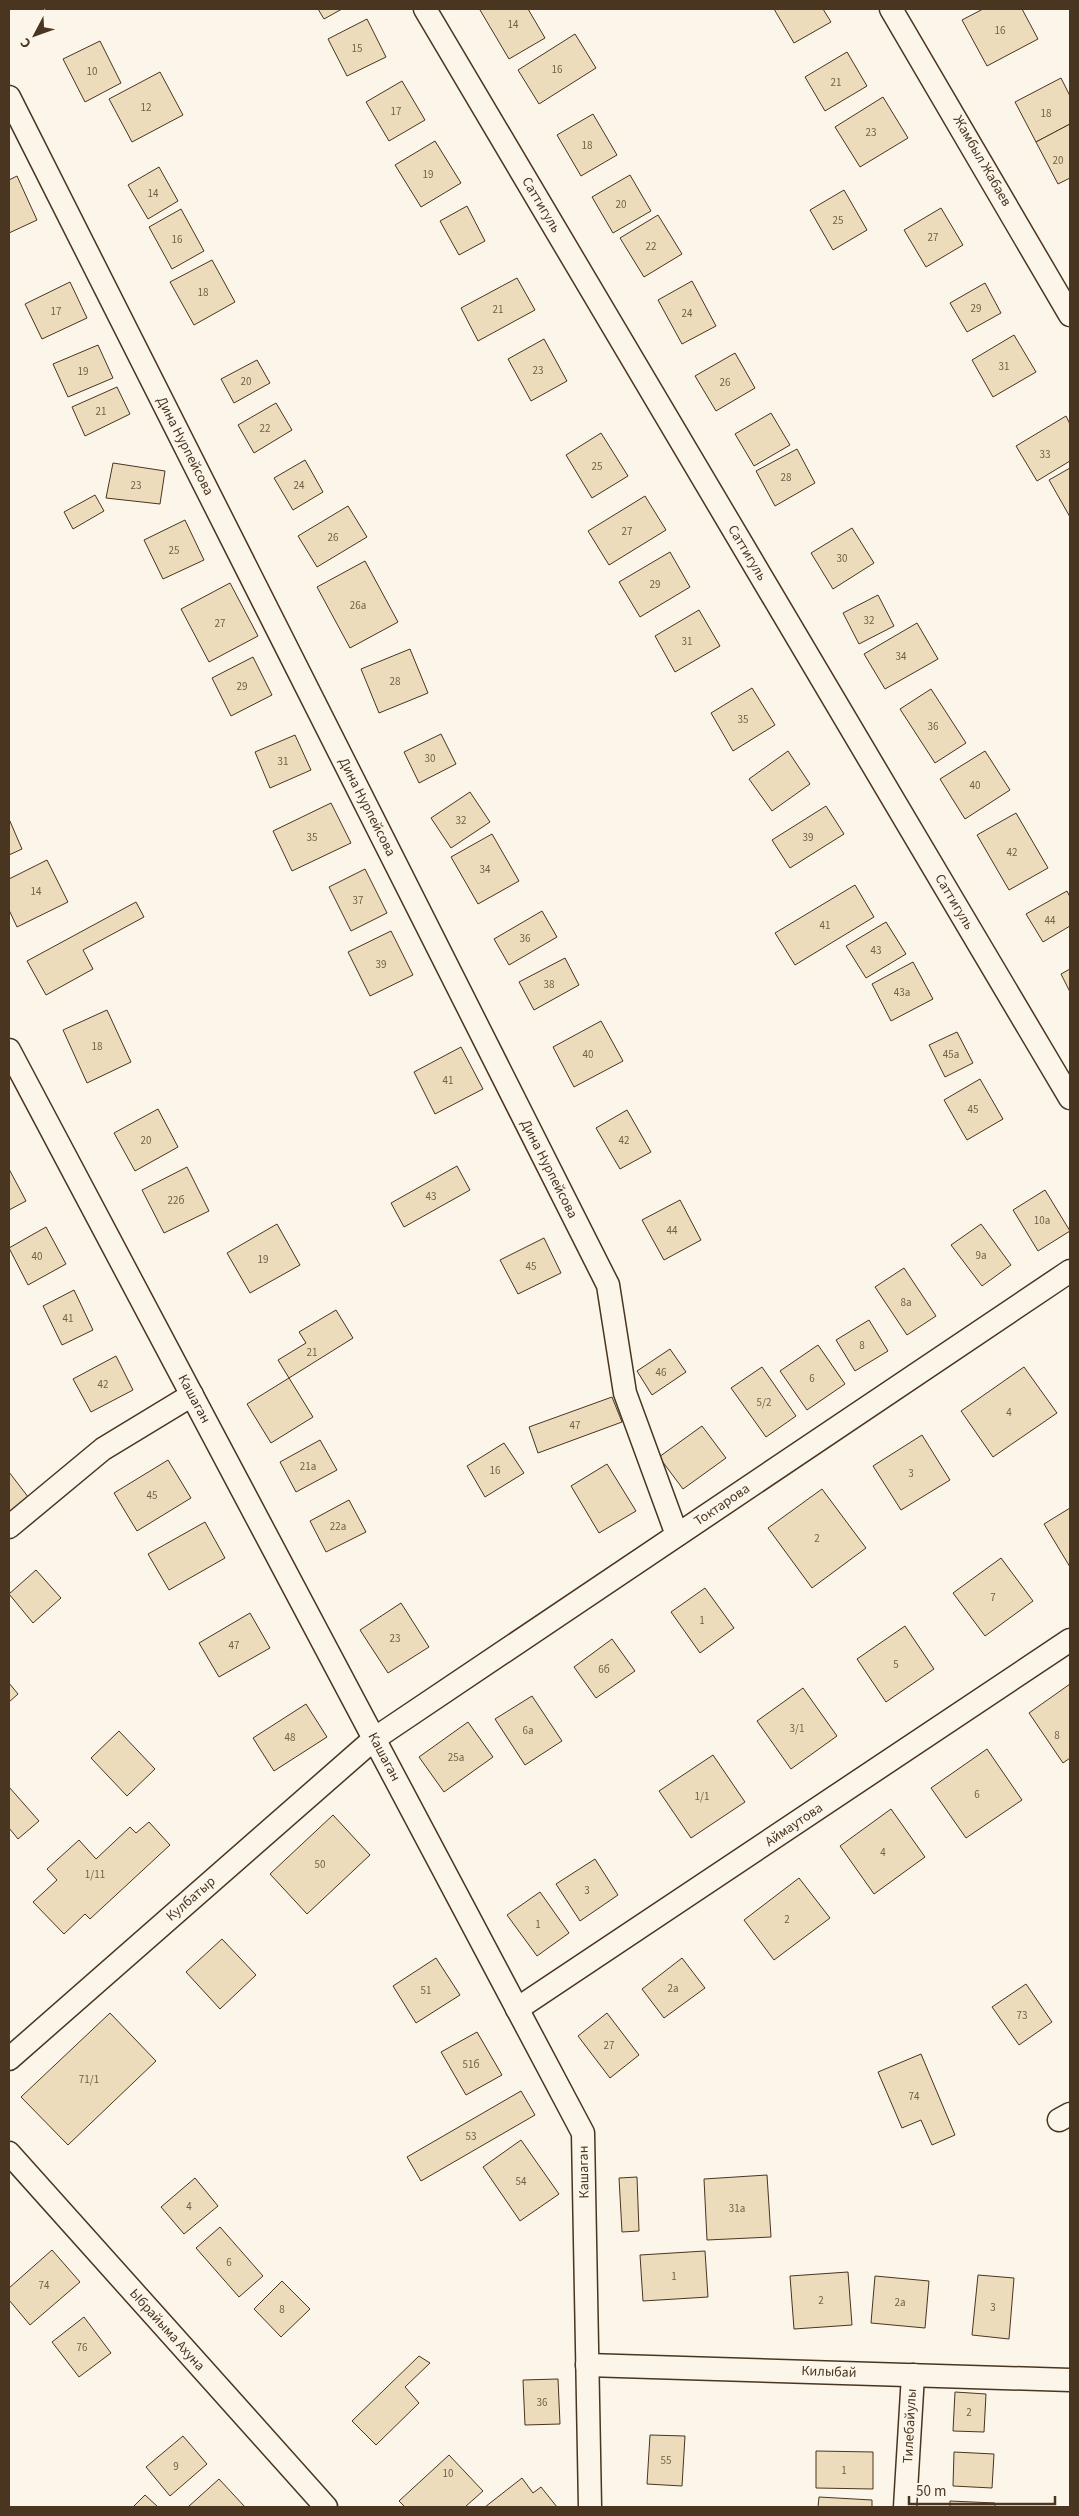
<svg xmlns="http://www.w3.org/2000/svg" width="1079" height="2516" font-family="'Source Sans 3',sans-serif">
  <style>
    .building { fill: #ecdcbc; stroke: #4a3520 }
    .lines { fill: none; stroke-linecap: round; stroke-linejoin: round }
    .minor-casing { stroke: #4a3520; stroke-width: 25 }
    .minor { stroke: #fbf6e9; stroke-width: 22 }
    .labels { text-anchor: middle; dominant-baseline: central; stroke-width: 4; stroke-linejoin: round; paint-order: stroke }
    .number-label { font-size: 11px; fill: #725f47 }
    .street-label { font-size: 14px; fill: #4a3520; stroke: #fbf6e9 }
  </style>
  <rect width="100%" height="100%" fill="#fbf6e9"/>
  <g class="building">
    <polygon points="318,9 342,9 324,19"/>
    <polygon points="482,9 528,9 545,38 509,59 480,10"/>
    <polygon points="774,9 823,9 831,22 794,43"/>
    <polygon points="983,9 1022,9 1038,39 987,66 962,20"/>
    <polygon points="367,19 386,57 347,76 328,39"/>
    <polygon points="575,34 596,68 539,104 518,70"/>
    <polygon points="100,41 121,83 85,102 63,59"/>
    <polygon points="847,52 867,86 825,111 805,77"/>
    <polygon points="160,72 183,115 132,142 109,99"/>
    <polygon points="1061,78 1070,96 1070,124 1036,142 1015,102"/>
    <polygon points="402,81 425,120 389,141 366,102"/>
    <polygon points="883,97 908,138 860,167 835,127"/>
    <polygon points="593,114 617,155 581,176 557,135"/>
    <polygon points="1070,124 1070,178 1058,184 1036,142"/>
    <polygon points="435,141 461,183 421,207 395,165"/>
    <polygon points="159,167 178,201 148,219 128,185"/>
    <polygon points="630,175 651,211 613,233 592,197"/>
    <polygon points="17,176 37,220 9,233 9,180"/>
    <polygon points="844,190 867,230 833,250 810,210"/>
    <polygon points="467,206 485,241 459,255 440,221"/>
    <polygon points="941,208 963,245 926,267 904,230"/>
    <polygon points="181,209 204,251 172,269 149,227"/>
    <polygon points="658,215 682,254 644,277 620,238"/>
    <polygon points="212,260 235,302 194,325 170,282"/>
    <polygon points="517,278 535,310 478,341 461,308"/>
    <polygon points="692,281 716,326 682,344 658,300"/>
    <polygon points="70,282 87,318 42,339 25,304"/>
    <polygon points="985,283 1001,313 967,332 950,303"/>
    <polygon points="1014,335 1036,372 993,397 972,360"/>
    <polygon points="544,339 567,381 531,401 508,359"/>
    <polygon points="98,345 113,378 68,397 53,364"/>
    <polygon points="735,353 755,388 716,411 695,376"/>
    <polygon points="257,360 270,383 234,403 221,379"/>
    <polygon points="117,387 130,414 85,436 72,407"/>
    <polygon points="276,403 292,430 254,453 238,425"/>
    <polygon points="771,413 790,445 754,466 735,434"/>
    <polygon points="1066,416 1070,424 1070,461 1037,481 1016,446"/>
    <polygon points="601,433 628,476 592,498 566,455"/>
    <polygon points="797,449 815,483 775,506 756,471"/>
    <polygon points="305,460 323,492 293,510 274,478"/>
    <polygon points="113,463 165,471 160,504 106,498"/>
    <polygon points="1070,468 1070,517 1049,480"/>
    <polygon points="95,495 104,511 73,529 64,512"/>
    <polygon points="645,496 666,530 609,565 588,531"/>
    <polygon points="348,506 367,537 317,567 298,536"/>
    <polygon points="185,520 204,560 163,579 144,540"/>
    <polygon points="852,528 874,563 833,589 811,553"/>
    <polygon points="670,552 690,587 640,617 619,582"/>
    <polygon points="365,561 398,622 350,648 317,587"/>
    <polygon points="230,583 258,636 209,662 181,609"/>
    <polygon points="878,595 894,626 859,644 843,613"/>
    <polygon points="699,610 720,646 675,672 655,636"/>
    <polygon points="917,623 938,659 885,689 864,654"/>
    <polygon points="410,649 428,693 379,713 361,669"/>
    <polygon points="253,657 272,695 231,716 212,678"/>
    <polygon points="752,688 775,725 733,751 711,713"/>
    <polygon points="931,689 966,743 935,763 900,709"/>
    <polygon points="441,734 456,764 419,783 404,752"/>
    <polygon points="295,735 311,770 270,788 255,752"/>
    <polygon points="788,751 810,784 772,811 749,779"/>
    <polygon points="985,751 1010,790 965,819 940,779"/>
    <polygon points="470,792 490,822 451,848 431,818"/>
    <polygon points="331,803 351,843 292,871 273,831"/>
    <polygon points="826,806 844,834 790,868 772,840"/>
    <polygon points="1016,813 1048,868 1009,890 977,835"/>
    <polygon points="9,819 22,849 9,855"/>
    <polygon points="492,834 519,881 478,904 451,857"/>
    <polygon points="47,860 68,902 17,927 9,910 9,879"/>
    <polygon points="365,869 387,913 351,931 329,887"/>
    <polygon points="855,885 874,917 795,965 775,933"/>
    <polygon points="1067,891 1070,897 1070,926 1043,942 1026,914"/>
    <polygon points="136,902 144,917 83,950 93,969 46,995 27,961"/>
    <polygon points="542,911 557,937 509,965 494,939"/>
    <polygon points="886,922 906,954 866,978 846,946"/>
    <polygon points="391,931 413,975 370,996 348,952"/>
    <polygon points="565,958 579,985 534,1010 519,982"/>
    <polygon points="913,962 933,999 891,1021 872,984"/>
    <polygon points="1070,969 1070,992 1061,974"/>
    <polygon points="107,1010 131,1062 87,1083 63,1030"/>
    <polygon points="601,1021 623,1061 574,1087 553,1047"/>
    <polygon points="957,1032 973,1063 945,1077 929,1045"/>
    <polygon points="461,1047 483,1089 435,1114 414,1072"/>
    <polygon points="980,1079 1003,1119 967,1140 944,1100"/>
    <polygon points="158,1109 178,1147 135,1171 114,1133"/>
    <polygon points="627,1110 651,1152 620,1169 596,1128"/>
    <polygon points="457,1166 470,1190 404,1227 391,1203"/>
    <polygon points="187,1167 209,1211 164,1233 142,1190"/>
    <polygon points="9,1169 26,1201 9,1210"/>
    <polygon points="1045,1190 1070,1231 1038,1251 1013,1210"/>
    <polygon points="680,1200 701,1240 664,1260 642,1220"/>
    <polygon points="277,1224 300,1265 250,1293 227,1253"/>
    <polygon points="981,1224 1011,1265 982,1286 951,1245"/>
    <polygon points="46,1227 66,1264 28,1285 9,1248"/>
    <polygon points="544,1238 561,1273 518,1294 500,1260"/>
    <polygon points="904,1268 936,1316 907,1335 875,1287"/>
    <polygon points="74,1290 93,1330 62,1345 43,1306"/>
    <polygon points="336,1310 353,1338 289,1378 278,1360 306,1343 299,1332"/>
    <polygon points="869,1320 888,1351 855,1371 836,1340"/>
    <polygon points="818,1345 845,1384 807,1410 780,1371"/>
    <polygon points="670,1349 686,1372 652,1395 637,1371"/>
    <polygon points="116,1356 133,1390 91,1412 73,1379"/>
    <polygon points="762,1367 796,1416 766,1437 731,1388"/>
    <polygon points="1024,1367 1057,1413 993,1457 961,1411"/>
    <polygon points="289,1378 313,1417 271,1443 247,1404"/>
    <polygon points="612,1397 622,1422 538,1453 529,1427"/>
    <polygon points="702,1426 726,1458 683,1489 659,1457"/>
    <polygon points="922,1435 950,1480 901,1510 873,1466"/>
    <polygon points="320,1440 337,1470 296,1492 280,1462"/>
    <polygon points="504,1443 524,1473 485,1497 467,1466"/>
    <polygon points="168,1460 191,1498 137,1531 114,1493"/>
    <polygon points="607,1464 636,1511 599,1533 571,1486"/>
    <polygon points="9,1472 32,1502 9,1520"/>
    <polygon points="822,1489 866,1548 812,1588 768,1528"/>
    <polygon points="349,1500 366,1532 326,1552 310,1521"/>
    <polygon points="1070,1508 1070,1567 1044,1524"/>
    <polygon points="205,1522 225,1558 169,1590 148,1554"/>
    <polygon points="1001,1558 1033,1601 985,1636 953,1593"/>
    <polygon points="36,1570 61,1598 33,1623 9,1594"/>
    <polygon points="705,1588 734,1628 700,1653 671,1612"/>
    <polygon points="401,1603 429,1647 388,1673 360,1630"/>
    <polygon points="250,1613 270,1648 219,1677 199,1643"/>
    <polygon points="905,1626 934,1669 886,1702 857,1659"/>
    <polygon points="612,1639 635,1671 596,1698 574,1667"/>
    <polygon points="9,1683 18,1694 9,1702"/>
    <polygon points="1070,1684 1070,1758 1063,1763 1029,1713"/>
    <polygon points="803,1688 837,1736 791,1769 757,1721"/>
    <polygon points="532,1696 562,1741 525,1765 495,1719"/>
    <polygon points="306,1704 327,1737 274,1771 253,1738"/>
    <polygon points="468,1722 493,1757 444,1792 419,1757"/>
    <polygon points="119,1731 155,1769 127,1796 91,1758"/>
    <polygon points="987,1749 1022,1800 966,1838 931,1788"/>
    <polygon points="713,1755 745,1802 691,1838 659,1791"/>
    <polygon points="9,1787 39,1821 18,1839 9,1828"/>
    <polygon points="891,1809 925,1857 874,1894 840,1846"/>
    <polygon points="333,1815 370,1855 307,1914 270,1874"/>
    <polygon points="149,1822 170,1845 90,1919 85,1914 64,1934 33,1902 57,1880 47,1869 79,1840 96,1859 130,1827 136,1833"/>
    <polygon points="595,1859 618,1895 580,1921 556,1884"/>
    <polygon points="799,1878 830,1918 774,1960 744,1920"/>
    <polygon points="540,1892 569,1933 537,1956 507,1915"/>
    <polygon points="222,1939 256,1975 220,2009 186,1972"/>
    <polygon points="436,1958 460,1995 416,2023 393,1986"/>
    <polygon points="682,1958 705,1988 664,2018 642,1989"/>
    <polygon points="1026,1984 1052,2022 1019,2045 992,2007"/>
    <polygon points="110,2013 156,2061 68,2145 21,2097"/>
    <polygon points="607,2013 639,2055 610,2078 578,2036"/>
    <polygon points="477,2032 502,2075 466,2095 441,2052"/>
    <polygon points="921,2054 955,2135 932,2145 921,2120 902,2128 878,2072"/>
    <polygon points="521,2091 535,2115 421,2181 407,2157"/>
    <polygon points="521,2140 559,2194 520,2221 483,2167"/>
    <polygon points="767,2175 771,2237 707,2240 704,2179"/>
    <polygon points="637,2177 639,2231 622,2232 619,2178"/>
    <polygon points="195,2178 218,2206 184,2234 161,2207"/>
    <polygon points="220,2227 263,2276 239,2297 196,2248"/>
    <polygon points="52,2250 80,2282 30,2325 9,2300 9,2288"/>
    <polygon points="705,2251 708,2297 643,2301 640,2255"/>
    <polygon points="848,2272 852,2325 794,2329 790,2276"/>
    <polygon points="978,2275 1014,2278 1009,2339 972,2335"/>
    <polygon points="875,2276 929,2281 925,2328 871,2323"/>
    <polygon points="282,2281 310,2309 281,2337 254,2309"/>
    <polygon points="84,2317 111,2353 79,2377 52,2342"/>
    <polygon points="419,2356 430,2363 405,2387 419,2403 376,2445 352,2421"/>
    <polygon points="558,2379 560,2424 525,2425 523,2380"/>
    <polygon points="955,2392 986,2394 984,2432 953,2431"/>
    <polygon points="650,2435 685,2436 682,2486 647,2484"/>
    <polygon points="183,2436 207,2464 170,2496 146,2467"/>
    <polygon points="816,2451 873,2452 873,2489 816,2488"/>
    <polygon points="954,2452 994,2454 992,2488 953,2486"/>
    <polygon points="449,2455 483,2491 465,2507 405,2507 399,2501"/>
    <polygon points="522,2478 533,2493 541,2487 557,2507 485,2507"/>
    <polygon points="219,2479 245,2507 188,2507"/>
    <polygon points="145,2495 158,2507 133,2507"/>
    <polygon points="819,2497 872,2500 872,2507 818,2507"/>
    <polygon points="950,2501 995,2503 995,2507 950,2507"/>
  </g>
  <g class="lines">
    <g class="minor-casing">
      <g id="minor">
        <polyline points="425,9 1070,1098"/>
        <polyline points="891,9 1070,315"/>
        <polyline points="9,97 608,1285 625,1393 677,1535"/>
        <polyline points="9,1050 583,2133 590,2507"/>
        <polyline points="9,1527 103,1449 192,1395"/>
        <polyline points="517,2009 1070,1640"/>
        <polyline points="9,2059 374,1739 1070,1271"/>
        <polyline points="1059,2120 1070,2114"/>
        <polyline points="9,2153 326,2507"/>
        <polyline points="587,2365 1070,2380"/>
        <polyline points="905,2507 913,2375"/>
      </g>
    </g>
    <use href="#minor" class="minor"/>
  </g>
  <g class="labels">
    <g class="number-label">
      <text x="513" y="24">14</text>
      <text x="1000" y="30">16</text>
      <text x="357" y="48">15</text>
      <text x="557" y="69">16</text>
      <text x="92" y="71">10</text>
      <text x="836" y="82">21</text>
      <text x="146" y="107">12</text>
      <text x="396" y="111">17</text>
      <text x="1046" y="113">18</text>
      <text x="871" y="132">23</text>
      <text x="587" y="145">18</text>
      <text x="1058" y="160">20</text>
      <text x="428" y="174">19</text>
      <text x="153" y="193">14</text>
      <text x="621" y="204">20</text>
      <text x="838" y="220">25</text>
      <text x="933" y="237">27</text>
      <text x="177" y="239">16</text>
      <text x="651" y="246">22</text>
      <text x="203" y="292">18</text>
      <text x="976" y="308">29</text>
      <text x="498" y="309">21</text>
      <text x="56" y="311">17</text>
      <text x="687" y="313">24</text>
      <text x="1004" y="366">31</text>
      <text x="538" y="370">23</text>
      <text x="83" y="371">19</text>
      <text x="246" y="381">20</text>
      <text x="725" y="382">26</text>
      <text x="101" y="411">21</text>
      <text x="265" y="428">22</text>
      <text x="1045" y="454">33</text>
      <text x="597" y="466">25</text>
      <text x="786" y="477">28</text>
      <text x="136" y="485">23</text>
      <text x="299" y="485">24</text>
      <text x="627" y="531">27</text>
      <text x="333" y="537">26</text>
      <text x="174" y="550">25</text>
      <text x="842" y="558">30</text>
      <text x="655" y="584">29</text>
      <text x="358" y="605">26а</text>
      <text x="869" y="620">32</text>
      <text x="220" y="623">27</text>
      <text x="687" y="641">31</text>
      <text x="901" y="656">34</text>
      <text x="395" y="681">28</text>
      <text x="242" y="686">29</text>
      <text x="743" y="719">35</text>
      <text x="933" y="726">36</text>
      <text x="430" y="758">30</text>
      <text x="283" y="761">31</text>
      <text x="975" y="785">40</text>
      <text x="461" y="820">32</text>
      <text x="312" y="837">35</text>
      <text x="808" y="837">39</text>
      <text x="1012" y="852">42</text>
      <text x="485" y="869">34</text>
      <text x="36" y="891">14</text>
      <text x="358" y="900">37</text>
      <text x="1050" y="920">44</text>
      <text x="825" y="925">41</text>
      <text x="525" y="938">36</text>
      <text x="876" y="950">43</text>
      <text x="381" y="964">39</text>
      <text x="549" y="984">38</text>
      <text x="902" y="992">43а</text>
      <text x="97" y="1046">18</text>
      <text x="588" y="1054">40</text>
      <text x="951" y="1054">45а</text>
      <text x="448" y="1080">41</text>
      <text x="973" y="1109">45</text>
      <text x="146" y="1140">20</text>
      <text x="624" y="1140">42</text>
      <text x="431" y="1196">43</text>
      <text x="176" y="1200">22б</text>
      <text x="1042" y="1220">10а</text>
      <text x="672" y="1230">44</text>
      <text x="981" y="1255">9а</text>
      <text x="37" y="1256">40</text>
      <text x="263" y="1259">19</text>
      <text x="531" y="1266">45</text>
      <text x="906" y="1302">8а</text>
      <text x="68" y="1318">41</text>
      <text x="862" y="1345">8</text>
      <text x="312" y="1352">21</text>
      <text x="661" y="1372">46</text>
      <text x="812" y="1378">6</text>
      <text x="103" y="1384">42</text>
      <text x="764" y="1402">5/2</text>
      <text x="1009" y="1412">4</text>
      <text x="575" y="1425">47</text>
      <text x="308" y="1466">21а</text>
      <text x="495" y="1470">16</text>
      <text x="911" y="1473">3</text>
      <text x="152" y="1495">45</text>
      <text x="338" y="1526">22а</text>
      <text x="817" y="1538">2</text>
      <text x="993" y="1597">7</text>
      <text x="702" y="1620">1</text>
      <text x="395" y="1638">23</text>
      <text x="234" y="1645">47</text>
      <text x="896" y="1664">5</text>
      <text x="604" y="1669">6б</text>
      <text x="797" y="1728">3/1</text>
      <text x="528" y="1730">6а</text>
      <text x="1057" y="1735">8</text>
      <text x="290" y="1737">48</text>
      <text x="456" y="1757">25а</text>
      <text x="977" y="1794">6</text>
      <text x="702" y="1796">1/1</text>
      <text x="883" y="1852">4</text>
      <text x="320" y="1864">50</text>
      <text x="95" y="1874">1/11</text>
      <text x="587" y="1890">3</text>
      <text x="787" y="1919">2</text>
      <text x="538" y="1924">1</text>
      <text x="673" y="1988">2а</text>
      <text x="426" y="1990">51</text>
      <text x="1022" y="2015">73</text>
      <text x="609" y="2045">27</text>
      <text x="471" y="2064">51б</text>
      <text x="89" y="2079">71/1</text>
      <text x="914" y="2096">74</text>
      <text x="471" y="2136">53</text>
      <text x="521" y="2181">54</text>
      <text x="189" y="2206">4</text>
      <text x="737" y="2208">31а</text>
      <text x="229" y="2262">6</text>
      <text x="674" y="2276">1</text>
      <text x="44" y="2285">74</text>
      <text x="821" y="2300">2</text>
      <text x="900" y="2302">2а</text>
      <text x="993" y="2307">3</text>
      <text x="282" y="2309">8</text>
      <text x="82" y="2347">76</text>
      <text x="542" y="2402">36</text>
      <text x="969" y="2412">2</text>
      <text x="666" y="2460">55</text>
      <text x="176" y="2466">9</text>
      <text x="844" y="2470">1</text>
      <text x="448" y="2473">10</text>
    </g>
    <g class="street-label">
      <text transform="translate(982 161) rotate(60)">Жамбыл Жабаев</text>
      <text transform="translate(541 205) rotate(59)">Саттигуль</text>
      <text transform="translate(185 446) rotate(63)">Дина Нурпейсова</text>
      <text transform="translate(747 553) rotate(59)">Саттигуль</text>
      <text transform="translate(367 807) rotate(63)">Дина Нурпейсова</text>
      <text transform="translate(954 902) rotate(59)">Саттигуль</text>
      <text transform="translate(549 1169) rotate(63)">Дина Нурпейсова</text>
      <text transform="translate(194 1399) rotate(62)">Кашаган</text>
      <text transform="translate(722 1505) rotate(-34)">Токтарова</text>
      <text transform="translate(384 1757) rotate(62)">Кашаган</text>
      <text transform="translate(794 1825) rotate(-34)">Аймаутова</text>
      <text transform="translate(191 1899) rotate(-41)">Кулбатыр</text>
      <text transform="translate(584 2172) rotate(-91)">Кашаган</text>
      <text transform="translate(167 2330) rotate(48)">Ыбрайыма Ахуна</text>
      <text transform="translate(829 2372) rotate(2)">Килыбай</text>
      <text transform="translate(910 2426) rotate(-87)">Тилебайулы</text>
    </g>
  </g>
  <rect width="1079" height="2516" fill="none" stroke="#4a3520" stroke-width="20"/>
  <g transform="translate(35 35) rotate(229)" stroke="#fbf6e9" stroke-width="4" paint-order="stroke">
  <path d="M0-4L9 19L0 12L-9 19Z" fill="#4a3520"/>
  <text y="-8" font-size="14" font-weight="bold" text-anchor="middle" fill="#4a3520">С</text>
  </g>
  <path d="M909 2496v8h146v-8" fill="none" stroke="#4a3520" stroke-width="2.5"/>
  <text x="916" y="2496" font-size="15" fill="#4a3520" stroke="#fbf6e9" stroke-width="4" paint-order="stroke">50 m</text>
</svg>
